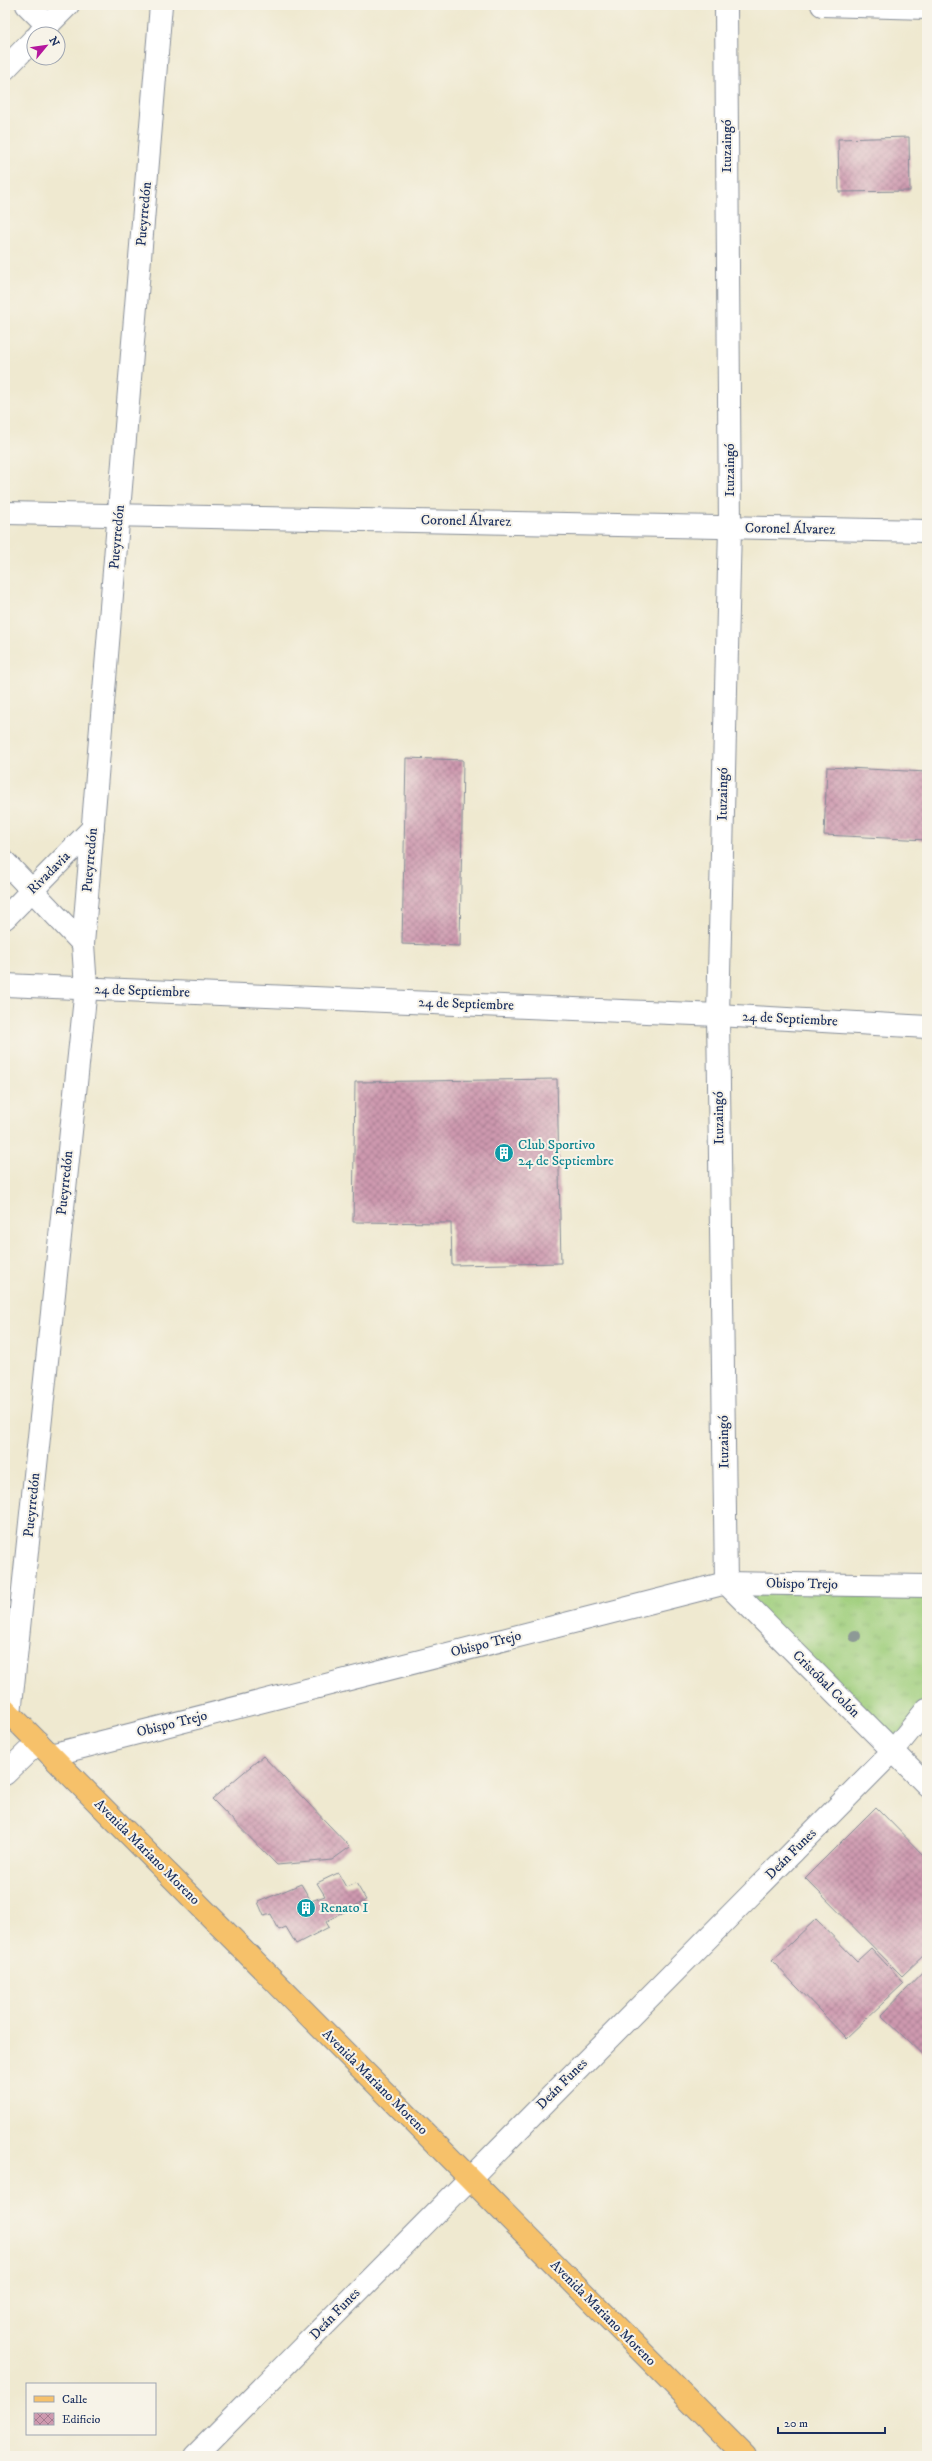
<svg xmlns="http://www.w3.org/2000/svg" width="932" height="2461" font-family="'IM FELL DW Pica',serif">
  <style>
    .grass { fill: url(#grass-tufts); stroke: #5e7f6e }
    .building { fill: url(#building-cross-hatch) }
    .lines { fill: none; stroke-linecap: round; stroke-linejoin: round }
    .minor-casing { stroke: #858c97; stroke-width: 24 }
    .major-casing { stroke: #858c97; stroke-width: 24 }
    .minor { stroke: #fff; stroke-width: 22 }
    .major { stroke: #f6c16b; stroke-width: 22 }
    .tree { fill: #8d9996 }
    .labels { text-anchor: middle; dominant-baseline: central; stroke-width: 4; stroke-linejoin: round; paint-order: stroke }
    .street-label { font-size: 14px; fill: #1b2f5e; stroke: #f7f3e8 }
    .culture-label { font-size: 14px; fill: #0d838f; stroke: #f7f3e8; text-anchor: start }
  </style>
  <defs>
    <pattern id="grass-tufts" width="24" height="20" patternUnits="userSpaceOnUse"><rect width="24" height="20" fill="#a0cf7e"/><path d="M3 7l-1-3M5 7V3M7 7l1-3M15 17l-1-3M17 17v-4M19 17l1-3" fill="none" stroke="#89b26f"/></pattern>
    <pattern id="building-cross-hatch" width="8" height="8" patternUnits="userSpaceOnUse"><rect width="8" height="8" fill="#ce99af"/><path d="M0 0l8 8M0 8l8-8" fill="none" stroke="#a67d92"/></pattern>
  </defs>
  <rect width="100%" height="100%" fill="#f7f3e8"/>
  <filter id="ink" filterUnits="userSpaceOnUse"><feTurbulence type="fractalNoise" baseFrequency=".025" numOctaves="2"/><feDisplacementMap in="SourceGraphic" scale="8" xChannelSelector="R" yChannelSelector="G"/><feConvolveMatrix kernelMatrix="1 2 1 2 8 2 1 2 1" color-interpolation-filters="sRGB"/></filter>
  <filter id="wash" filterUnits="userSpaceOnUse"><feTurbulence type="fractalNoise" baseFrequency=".012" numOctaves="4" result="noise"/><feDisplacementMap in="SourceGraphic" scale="16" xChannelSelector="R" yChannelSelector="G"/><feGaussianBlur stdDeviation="0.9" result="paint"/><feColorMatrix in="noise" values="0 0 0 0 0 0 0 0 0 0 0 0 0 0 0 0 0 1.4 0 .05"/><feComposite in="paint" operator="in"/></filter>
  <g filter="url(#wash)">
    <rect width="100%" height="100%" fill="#efe9d0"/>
    <polygon class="grass" points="737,1588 927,1591 927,1701 893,1742"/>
    <g id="blocks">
      <g class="building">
        <polygon points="909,137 910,191 839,192 838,139"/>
        <polygon points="406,758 463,760 460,946 402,944"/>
        <polygon points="827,767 927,772 927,840 824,835"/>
        <polygon points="557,1079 561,1263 452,1265 451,1223 353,1222 355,1082"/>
        <polygon points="263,1756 350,1847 332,1860 277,1865 212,1799"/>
        <polygon points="876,1807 927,1859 927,1952 902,1976 805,1878"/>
        <polygon points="338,1873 346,1887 356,1883 366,1900 326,1922 329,1927 296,1944 286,1927 279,1930 271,1914 264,1916 258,1902 301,1884 311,1901 325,1896 317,1883"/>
        <polygon points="816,1919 857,1961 871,1948 904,1983 846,2038 772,1961"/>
        <polygon points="927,1967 927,2059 881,2015"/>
      </g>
    </g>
  </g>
  <g filter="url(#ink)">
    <use href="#blocks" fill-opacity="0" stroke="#858c97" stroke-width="1"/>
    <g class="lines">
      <g class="minor-casing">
        <g id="minor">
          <polyline points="27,5 47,25"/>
          <polyline points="822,5 927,8"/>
          <polyline points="39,34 68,5"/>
          <polyline points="5,69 34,39"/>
          <polyline points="5,513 927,531"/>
          <polyline points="5,862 83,944"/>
          <polyline points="5,918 93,828"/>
          <polyline points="5,985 718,1015 927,1027"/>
          <polyline points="726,1583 718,1015 730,527 726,5"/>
          <polyline points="726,1583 927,1785"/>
          <polyline points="10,1714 86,988 83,944 161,5"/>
          <polyline points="51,1755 726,1583 927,1586"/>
          <polyline points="5,1774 38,1742"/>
          <polyline points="195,2456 893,1751 927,1709"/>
        </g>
      </g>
      <g class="major-casing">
        <polyline id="major" points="5,1709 745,2456"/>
      </g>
      <use href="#minor" class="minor"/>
      <use href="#major" class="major"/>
    </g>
    <circle class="tree" cx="855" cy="1636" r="6"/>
  </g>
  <defs>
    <g id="building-disc" transform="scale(1)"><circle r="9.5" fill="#0f9aa8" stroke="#f7f3e8"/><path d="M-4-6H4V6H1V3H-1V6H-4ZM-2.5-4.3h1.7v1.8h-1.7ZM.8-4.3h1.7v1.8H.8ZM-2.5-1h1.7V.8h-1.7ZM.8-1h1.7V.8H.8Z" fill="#fff"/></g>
  </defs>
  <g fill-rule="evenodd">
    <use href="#building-disc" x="504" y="1153"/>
    <use href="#building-disc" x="306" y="1908"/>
  </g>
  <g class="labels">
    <g class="street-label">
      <text transform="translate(727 146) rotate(-90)">Ituzaingó</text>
      <text transform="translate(144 214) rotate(-85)">Pueyrredón</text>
      <text transform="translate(730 470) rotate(-90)">Ituzaingó</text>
      <text transform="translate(466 521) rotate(1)">Coronel Álvarez</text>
      <text transform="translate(790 529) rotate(1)">Coronel Álvarez</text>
      <text transform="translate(117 537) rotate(-85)">Pueyrredón</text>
      <text transform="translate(723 794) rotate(-89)">Ituzaingó</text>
      <text transform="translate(90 860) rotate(-85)">Pueyrredón</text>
      <text transform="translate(49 873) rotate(-45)">Rivadavia</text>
      <text transform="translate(142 991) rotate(2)">24 de Septiembre</text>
      <text transform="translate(466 1004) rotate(2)">24 de Septiembre</text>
      <text transform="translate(790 1019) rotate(3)">24 de Septiembre</text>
      <text transform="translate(719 1118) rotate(-91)">Ituzaingó</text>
      <text transform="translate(65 1183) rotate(-84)">Pueyrredón</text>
      <text transform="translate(724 1442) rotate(-91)">Ituzaingó</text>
      <text transform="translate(32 1505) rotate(-84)">Pueyrredón</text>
      <text transform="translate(802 1584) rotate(1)">Obispo Trejo</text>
      <text transform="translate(486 1644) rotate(-14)">Obispo Trejo</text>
      <text transform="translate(826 1684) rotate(45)">Cristóbal Colón</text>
      <text transform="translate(172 1724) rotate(-14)">Obispo Trejo</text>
      <text transform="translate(147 1852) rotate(45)">Avenida Mariano Moreno</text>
      <text transform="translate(791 1854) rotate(-45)">Deán Funes</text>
      <text transform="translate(375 2082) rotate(45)">Avenida Mariano Moreno</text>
      <text transform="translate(562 2084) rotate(-45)">Deán Funes</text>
      <text transform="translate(603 2313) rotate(45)">Avenida Mariano Moreno</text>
      <text transform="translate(335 2314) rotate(-46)">Deán Funes</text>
    </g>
    <g class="culture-label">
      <text x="518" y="1145">Club Sportivo<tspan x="518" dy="16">24 de Septiembre</tspan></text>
      <text x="320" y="1908">Renato I</text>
    </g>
  </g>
  <rect width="932" height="2461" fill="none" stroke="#f7f3e8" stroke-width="20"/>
  <rect x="26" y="2383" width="130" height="52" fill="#f7f3e8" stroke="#9fa5b1"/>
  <rect x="34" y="2396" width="20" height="6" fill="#f6c16b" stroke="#9fa5b1"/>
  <text x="62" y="2403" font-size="12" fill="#1b2f5e">Calle</text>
  <rect x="34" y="2413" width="20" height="12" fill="url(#building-cross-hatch)" stroke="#9fa5b1"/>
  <text x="62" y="2423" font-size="12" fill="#1b2f5e">Edificio</text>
  <g transform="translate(46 46) rotate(61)"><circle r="19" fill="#f7f3e8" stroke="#9fa5b1"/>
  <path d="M0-3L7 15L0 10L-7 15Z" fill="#b5179e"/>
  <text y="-6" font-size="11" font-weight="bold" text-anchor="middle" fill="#1b2f5e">N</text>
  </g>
  <path d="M778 2427v6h107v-6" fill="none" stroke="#1b2f5e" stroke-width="2"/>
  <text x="784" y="2427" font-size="12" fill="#1b2f5e" stroke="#f7f3e8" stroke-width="3" paint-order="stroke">20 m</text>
</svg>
